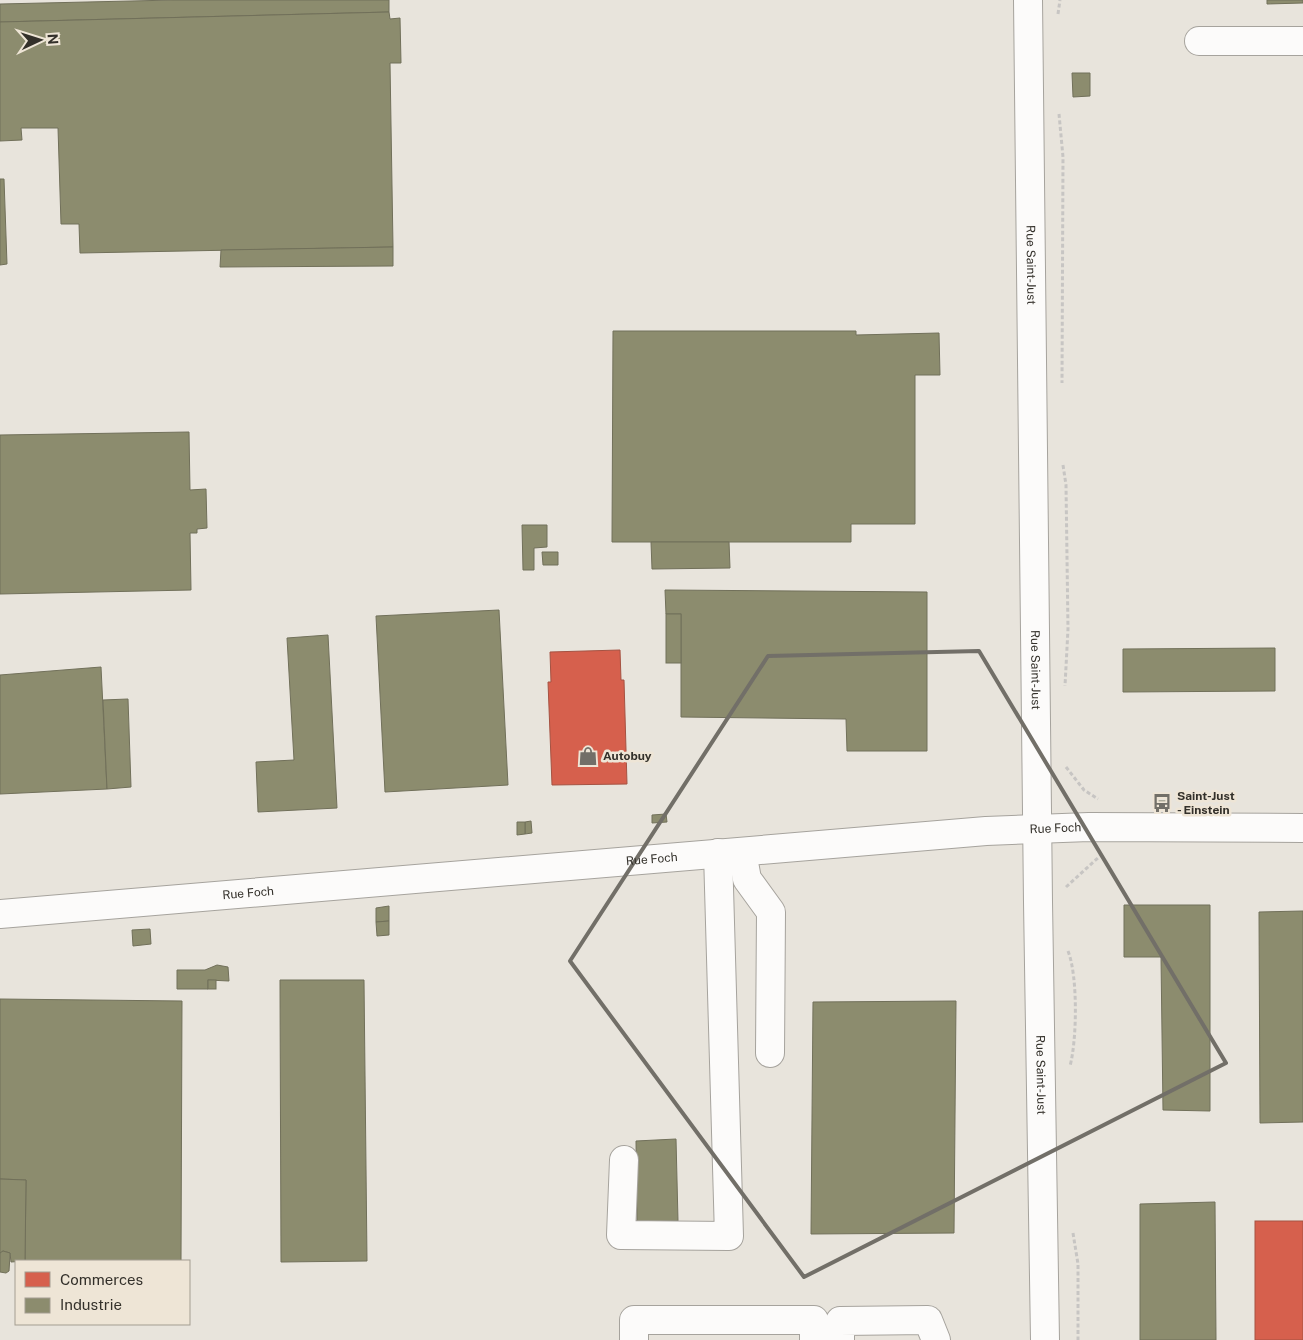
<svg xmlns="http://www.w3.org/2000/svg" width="1303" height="1340" font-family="'Public Sans',sans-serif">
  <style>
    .shops { fill: #d6604d; stroke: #a55242 }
    .industry { fill: #8c8c6e; stroke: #71705a }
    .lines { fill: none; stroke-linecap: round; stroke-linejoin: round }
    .minor-casing { stroke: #a6a39d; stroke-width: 30 }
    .path { stroke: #c7c5c3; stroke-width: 3; stroke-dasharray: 4 2.5; stroke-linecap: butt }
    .minor { stroke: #fcfbfa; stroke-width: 28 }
    .marked { fill: none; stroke: #726f68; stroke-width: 4; stroke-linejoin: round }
    .labels { text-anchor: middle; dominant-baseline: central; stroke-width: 5; stroke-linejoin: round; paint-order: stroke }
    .street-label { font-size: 12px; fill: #33302a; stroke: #eee5d6 }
    .poi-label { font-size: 12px; font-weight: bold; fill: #33302a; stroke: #eee5d6; text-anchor: start }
  </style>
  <rect width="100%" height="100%" fill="#e8e4dc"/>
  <g class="shops">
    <polygon points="620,650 621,680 624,680 627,784 552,785 548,682 551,682 550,652"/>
    <rect x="1255" y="1221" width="48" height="119"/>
  </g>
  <g class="industry">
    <polygon points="174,0 389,0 389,12 0,22 0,4"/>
    <polygon points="1267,0 1303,0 1303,3 1267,4"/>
    <polygon points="389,12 390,19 400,18 401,63 390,63 393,247 80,253 79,224 61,224 58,128 21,128 22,140 0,141 0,22"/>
    <polygon points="1072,73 1090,73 1090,96 1073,97"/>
    <polygon points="0,179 4,179 7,264 0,265"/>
    <polygon points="393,247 393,266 220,267 221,250"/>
    <polygon points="613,331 856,331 856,335 939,333 940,375 915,375 915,524 851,524 851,542 612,542"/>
    <polygon points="189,432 190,490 206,489 207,528 197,529 197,533 190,533 191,590 0,594 0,435"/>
    <polygon points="522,525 547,525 547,547 534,548 534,570 523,570"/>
    <polygon points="651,542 729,542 730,568 652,569"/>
    <polygon points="542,552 558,552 558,565 543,565"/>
    <polygon points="665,590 927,592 927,751 847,751 846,719 681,717 681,614 666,614"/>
    <polygon points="499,610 508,785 385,792 376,616"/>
    <rect x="666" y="614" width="15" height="49"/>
    <polygon points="328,635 337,808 258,812 256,762 294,760 287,638"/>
    <polygon points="1275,648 1275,691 1123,692 1123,649"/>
    <polygon points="101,667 107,789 0,794 0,675"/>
    <polygon points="128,699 131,787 107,789 103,700"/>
    <rect x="1154" y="801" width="16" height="6"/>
    <polygon points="666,814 667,822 652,823 652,815"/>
    <polygon points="531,821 532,833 525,834 525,822"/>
    <polygon points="517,822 525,822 525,834 517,835"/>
    <polygon points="1124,905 1210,905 1210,1111 1163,1110 1161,957 1124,957"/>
    <polygon points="389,906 389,921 376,922 376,908"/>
    <polygon points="1303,911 1303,1122 1260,1123 1259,912"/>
    <polygon points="389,921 389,935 377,936 376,922"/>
    <polygon points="150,929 151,944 133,946 132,930"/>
    <polygon points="217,965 228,967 229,981 208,980 208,989 177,989 177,970 205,970"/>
    <rect x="208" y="980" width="8" height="9"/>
    <polygon points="280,980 364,980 367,1261 281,1262"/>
    <polygon points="0,999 182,1001 181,1261 25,1261 26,1180 0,1179"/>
    <polygon points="956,1001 954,1233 811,1234 813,1002"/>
    <polygon points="676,1139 678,1221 637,1222 636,1141"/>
    <polygon points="0,1179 26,1180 25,1261 11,1262 10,1253 3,1251 0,1253"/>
    <polygon points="1215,1202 1216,1340 1140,1340 1140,1204"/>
    <polygon points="3,1251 10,1253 10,1255 9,1271 6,1273 0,1272 0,1253"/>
  </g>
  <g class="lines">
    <g class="minor-casing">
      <g id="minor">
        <path id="s1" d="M1028 0 1038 902 1045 1340"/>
        <polyline points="1199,41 1303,41"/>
        <polyline points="742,852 747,879 771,912 770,1053"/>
        <path id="s2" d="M0 914 986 831 1089 827 1303 828"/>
        <polyline points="624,1160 621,1235 729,1236 718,853"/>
        <polyline points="634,1340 634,1320 814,1320 814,1340"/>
        <polyline points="840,1340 840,1321 928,1320 936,1340"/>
      </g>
    </g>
    <g class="path">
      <polyline points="1058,14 1060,0"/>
      <polyline points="1059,114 1063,157 1062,383"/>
      <polyline points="1063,465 1066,485 1068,629 1065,686"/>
      <polyline points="1066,767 1084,790 1098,799"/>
      <polyline points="1066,887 1100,856"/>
      <path d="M1068 951C1078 976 1077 1040 1070 1066"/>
      <polyline points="1073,1233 1078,1264 1078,1340"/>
    </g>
    <use href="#minor" class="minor"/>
  </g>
  <path class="marked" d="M979 651 1226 1063 804 1277 570 961 768 656Z"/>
  <defs>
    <g id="shop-bare" transform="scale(1.5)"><path d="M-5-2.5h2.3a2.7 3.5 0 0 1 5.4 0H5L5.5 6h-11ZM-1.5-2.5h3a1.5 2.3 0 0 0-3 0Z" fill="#726f68" stroke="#eee5d6" stroke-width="2.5" paint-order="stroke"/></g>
    <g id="bus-bare" transform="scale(1.5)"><path d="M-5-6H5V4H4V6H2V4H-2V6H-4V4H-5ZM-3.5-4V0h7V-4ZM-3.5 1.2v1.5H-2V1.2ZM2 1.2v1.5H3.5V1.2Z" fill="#726f68" stroke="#eee5d6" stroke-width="2.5" paint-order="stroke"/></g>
  </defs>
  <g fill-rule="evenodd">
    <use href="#shop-bare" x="588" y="756"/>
    <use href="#bus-bare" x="1162" y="803"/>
  </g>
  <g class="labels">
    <g class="street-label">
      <text stroke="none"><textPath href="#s1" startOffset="265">Rue Saint-Just</textPath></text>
      <text stroke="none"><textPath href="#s1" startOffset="670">Rue Saint-Just</textPath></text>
      <text stroke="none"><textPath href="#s2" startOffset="1059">Rue Foch</textPath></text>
      <text stroke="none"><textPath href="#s2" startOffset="654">Rue Foch</textPath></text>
      <text stroke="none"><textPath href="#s2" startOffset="249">Rue Foch</textPath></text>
      <text stroke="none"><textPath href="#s1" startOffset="1075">Rue Saint-Just</textPath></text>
    </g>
    <g class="poi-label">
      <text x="603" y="756">Autobuy</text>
      <text x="1177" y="796">Saint-Just<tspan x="1177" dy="14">- Einstein</tspan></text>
    </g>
  </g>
  <rect x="15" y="1260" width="175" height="65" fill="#eee5d6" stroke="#a39d91"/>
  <rect x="25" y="1272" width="25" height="15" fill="#d6604d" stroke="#a39d91"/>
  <text x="60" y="1285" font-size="15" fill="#33302a">Commerces</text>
  <rect x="25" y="1298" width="25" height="15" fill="#8c8c6e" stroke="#a39d91"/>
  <text x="60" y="1310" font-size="15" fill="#33302a">Industrie</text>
  <g transform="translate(40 40) rotate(86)" stroke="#eee5d6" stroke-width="4" paint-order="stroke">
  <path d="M0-4L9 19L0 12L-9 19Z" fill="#33302a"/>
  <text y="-8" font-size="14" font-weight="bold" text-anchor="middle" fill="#33302a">N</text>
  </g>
</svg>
